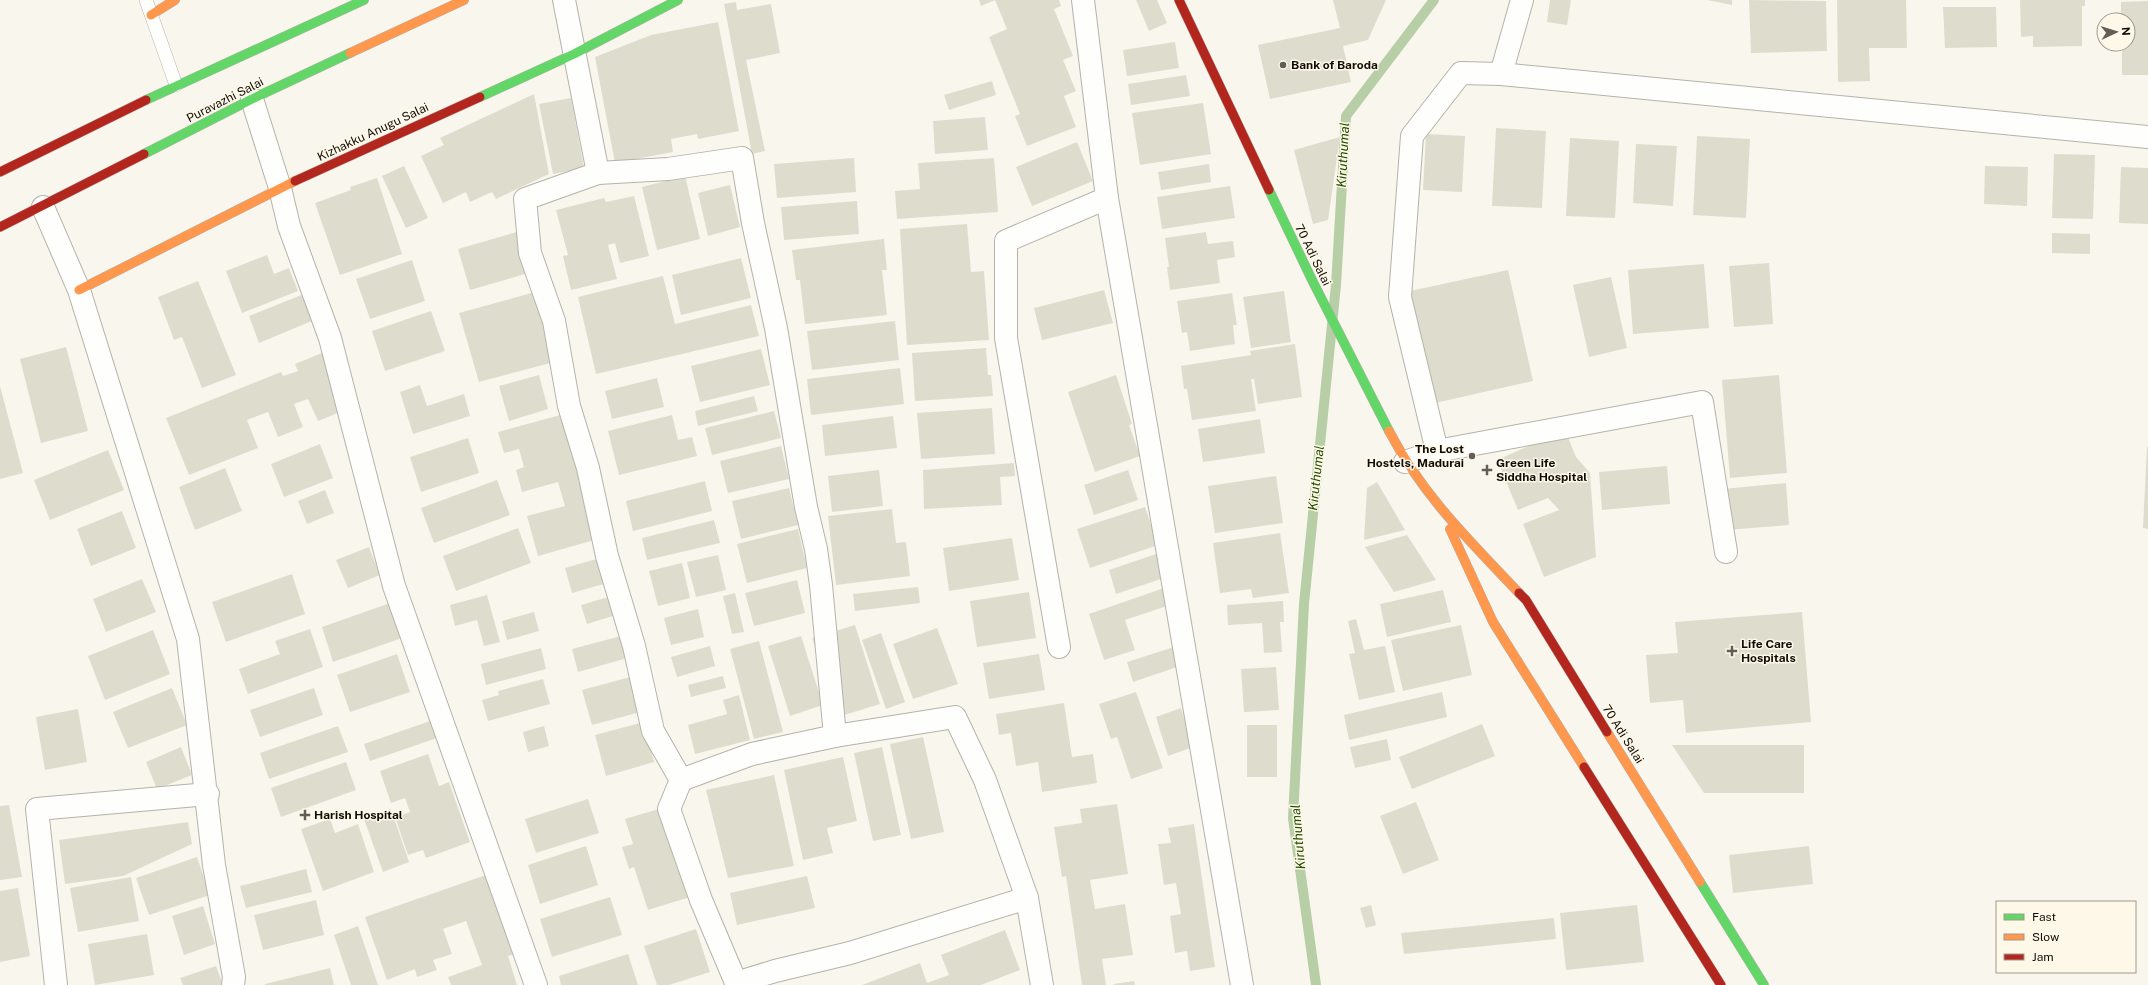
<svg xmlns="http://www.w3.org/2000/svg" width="2148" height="985" font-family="'Public Sans',sans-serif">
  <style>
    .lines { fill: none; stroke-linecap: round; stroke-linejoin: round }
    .stream { stroke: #b7cea7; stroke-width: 10 }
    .building { fill: #deddcd }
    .lane-casing { stroke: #b5b2aa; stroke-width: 14 }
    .street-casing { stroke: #b5b2aa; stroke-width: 24 }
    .fast-casing { stroke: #b5b2aa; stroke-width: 10 }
    .slow-casing { stroke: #b5b2aa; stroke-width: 10 }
    .jam-casing { stroke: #b5b2aa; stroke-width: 10 }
    .lane { stroke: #fefefc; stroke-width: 13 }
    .street { stroke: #fefefc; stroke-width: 22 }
    .fast { stroke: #63d668; stroke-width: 9 }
    .slow { stroke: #ff974d; stroke-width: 9 }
    .jam { stroke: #b3261e; stroke-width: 9 }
    .poi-dot { fill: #625e57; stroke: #fef8e9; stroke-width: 1.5 }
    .labels { text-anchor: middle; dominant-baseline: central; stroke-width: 3; stroke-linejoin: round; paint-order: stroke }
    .poi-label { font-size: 12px; font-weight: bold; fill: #100c05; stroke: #fef8e9; text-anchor: start }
    .street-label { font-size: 12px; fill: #100c05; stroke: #fef8e9 }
    .water-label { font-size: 13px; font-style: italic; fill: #244e00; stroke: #fef8e9 }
  </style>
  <rect width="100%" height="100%" fill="#f9f6ee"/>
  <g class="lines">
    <polyline class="stream" points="1316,985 1293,818 1304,604 1336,285 1346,116 1434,0"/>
  </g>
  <g class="building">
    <polygon points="979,0 1059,0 1061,6 1054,9 1073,56 1063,60 1076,91 1064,96 1076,127 1027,146 1015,116 1020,114 989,37 1007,29 995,0 981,6"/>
    <polygon points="1136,0 1157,0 1167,23 1149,31"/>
    <polygon points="1333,0 1386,0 1368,40 1343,46 1351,82 1270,99 1258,45 1340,28"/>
    <polygon points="1550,0 1571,0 1567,25 1547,22"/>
    <polygon points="1707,0 1732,0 1732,5"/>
    <polygon points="1749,0 1826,1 1827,51 1751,53"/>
    <polygon points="1837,0 1906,0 1907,48 1869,48 1870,81 1838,82"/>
    <polygon points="2020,0 2085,0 2085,6 2082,6 2082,46 2033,47 2033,36 2021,37"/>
    <polygon points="2148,1 2148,75 2122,75 2122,44 2128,44 2128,20 2121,20 2121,2"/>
    <polygon points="736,2 737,10 771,4 780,53 746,60 765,151 752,154 724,4"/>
    <polygon points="1943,7 1996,7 1997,47 1945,48"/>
    <polygon points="718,22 739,131 698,139 697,134 671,139 673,152 615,163 595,57 651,35"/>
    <polygon points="1175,42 1179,68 1127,76 1123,50"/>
    <polygon points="1186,75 1190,96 1131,105 1128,84"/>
    <polygon points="992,81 996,95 949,110 944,95"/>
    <polygon points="534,94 549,174 496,199 492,192 470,202 466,192 443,203 421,156 444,145 440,138"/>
    <polygon points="571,98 584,168 553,174 539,104"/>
    <polygon points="1203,103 1211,154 1140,165 1132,113"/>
    <polygon points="985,117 988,150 935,154 933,121"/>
    <polygon points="1496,128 1546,131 1542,208 1492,206"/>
    <polygon points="1426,134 1465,136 1462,192 1423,190"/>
    <polygon points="1697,136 1750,139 1746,218 1693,215"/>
    <polygon points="1340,137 1328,220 1313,224 1294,150"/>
    <polygon points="1570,138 1619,141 1615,218 1566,216"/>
    <polygon points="1077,142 1093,181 1032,206 1016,167"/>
    <polygon points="1636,144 1677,146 1673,206 1633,203"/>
    <polygon points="2054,154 2095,155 2093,219 2052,218"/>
    <polygon points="854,158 856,192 777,198 774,164"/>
    <polygon points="994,158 998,212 897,219 895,191 920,189 918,163"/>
    <polygon points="1209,164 1211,182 1161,190 1158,172"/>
    <polygon points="404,166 428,218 406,228 382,176"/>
    <polygon points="1985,166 2028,167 2027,206 1984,204"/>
    <polygon points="2121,167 2148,168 2148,224 2119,223"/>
    <polygon points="685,176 700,239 657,250 642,187"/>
    <polygon points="377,178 402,254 340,275 315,203 351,190 350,187"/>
    <polygon points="730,185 740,227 708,236 698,193"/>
    <polygon points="1230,186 1235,218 1162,229 1157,197"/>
    <polygon points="634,196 649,256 620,263 615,243 608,245 617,279 571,290 563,256 568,255 556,210 604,198 606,202"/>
    <polygon points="857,201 859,234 784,240 781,207"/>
    <polygon points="967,224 971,272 984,271 989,340 907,345 900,229"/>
    <polygon points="520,231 532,272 470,290 458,249"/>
    <polygon points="1206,232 1208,244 1233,241 1235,257 1217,260 1220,283 1170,290 1167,267 1169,267 1165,238"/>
    <polygon points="2052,233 2090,234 2090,254 2052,253"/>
    <polygon points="884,239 887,270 882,270 887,315 805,324 800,280 796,280 792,250"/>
    <polygon points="267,255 274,274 289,268 298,291 242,313 226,271"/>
    <polygon points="741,258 751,298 681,315 672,275"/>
    <polygon points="412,260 425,301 370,319 356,279"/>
    <polygon points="1769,263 1773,324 1734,327 1729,266"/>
    <polygon points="1704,264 1709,328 1633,334 1628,270"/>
    <polygon points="1508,270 1533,381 1435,403 1410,291"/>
    <polygon points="663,276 675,324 751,305 759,336 596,374 578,297"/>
    <polygon points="1611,277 1627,348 1589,357 1573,285"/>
    <polygon points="198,281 236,375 202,388 182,337 174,340 158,297"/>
    <polygon points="1104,290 1113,323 1042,340 1034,308"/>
    <polygon points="1284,291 1291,342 1251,348 1243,297"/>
    <polygon points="309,292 319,318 259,343 249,316"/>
    <polygon points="535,292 554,362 479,382 459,313"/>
    <polygon points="1232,293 1237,325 1233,325 1235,344 1190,351 1187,332 1182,333 1177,301"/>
    <polygon points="431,311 445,351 385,371 372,331"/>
    <polygon points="895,321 899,360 812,370 807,331"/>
    <polygon points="1295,344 1302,397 1258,404 1254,379 1251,379 1256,411 1192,420 1187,389 1184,389 1181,366 1251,355 1250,351"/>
    <polygon points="66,347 88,431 41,443 20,359"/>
    <polygon points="986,348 988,375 991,375 993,396 915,401 912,353"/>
    <polygon points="761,349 770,385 700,402 691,366"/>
    <polygon points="322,353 345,410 318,421 308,399 294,404 303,427 278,437 268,412 247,420 258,448 189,475 166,418 281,372 283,376 298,371 295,364"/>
    <polygon points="900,368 904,404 811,415 807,379"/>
    <polygon points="539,375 548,409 509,421 499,386"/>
    <polygon points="1116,375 1132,424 1129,425 1140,456 1095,472 1068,392"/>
    <polygon points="1779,375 1787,473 1730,478 1722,380"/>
    <polygon points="657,378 664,407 612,419 605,391"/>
    <polygon points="420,385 427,406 464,394 470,416 413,434 400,392"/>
    <polygon points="0,386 23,473 0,479"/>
    <polygon points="754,396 758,411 698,426 695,411"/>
    <polygon points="992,408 995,454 921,459 917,413"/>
    <polygon points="774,411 781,438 712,455 705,428"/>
    <polygon points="564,414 598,539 538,556 527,516 565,506 558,482 522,492 516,470 524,467 519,449 504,453 498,432"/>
    <polygon points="672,415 678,440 692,437 697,456 619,475 608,431"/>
    <polygon points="893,416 897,448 825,456 822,425"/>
    <polygon points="1260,419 1265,453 1203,462 1198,429"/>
    <polygon points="1565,430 1576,457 1590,473 1596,557 1544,577 1523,524 1559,510 1548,498 1518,510 1497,460"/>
    <polygon points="468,438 479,473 421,492 410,457"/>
    <polygon points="320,444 333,478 284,497 271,464"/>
    <polygon points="781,446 789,479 728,493 720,461"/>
    <polygon points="2147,447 2148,447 2148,529 2143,528"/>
    <polygon points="108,450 124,490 50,520 34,480"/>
    <polygon points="1014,463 1015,476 1000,477 1002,505 924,509 923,470"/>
    <polygon points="1667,466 1670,504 1602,510 1599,472"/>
    <polygon points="225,468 242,511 195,530 179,487"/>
    <polygon points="879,470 883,506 832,512 828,476"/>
    <polygon points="1128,470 1138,500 1094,515 1084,485"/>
    <polygon points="1276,476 1283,523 1215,533 1208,486"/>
    <polygon points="497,480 510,515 434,543 421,508"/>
    <polygon points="705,481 712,511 633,531 626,501"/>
    <polygon points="1377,482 1405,530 1364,540 1367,488"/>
    <polygon points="1786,483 1789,525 1727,530 1723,489"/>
    <polygon points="789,488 798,525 741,539 732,501"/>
    <polygon points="325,490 334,513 307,524 298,501"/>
    <polygon points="1145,507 1158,545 1090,568 1077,529"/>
    <polygon points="892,509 896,543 906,542 910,576 836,585 828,516"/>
    <polygon points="122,511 136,548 91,566 77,529"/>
    <polygon points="714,520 720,543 647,560 642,538"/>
    <polygon points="518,528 531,563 456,591 443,556"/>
    <polygon points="798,529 807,568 747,583 737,544"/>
    <polygon points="1280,533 1289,593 1253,598 1251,589 1220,593 1213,543"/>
    <polygon points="1407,535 1436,580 1394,592 1365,547"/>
    <polygon points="1012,538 1019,580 949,591 943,548"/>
    <polygon points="369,547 380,575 348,588 336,560"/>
    <polygon points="1162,552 1170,576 1116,594 1109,570"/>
    <polygon points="718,555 726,590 696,597 687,562"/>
    <polygon points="607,556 614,581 572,593 565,568"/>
    <polygon points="682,563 690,598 658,606 649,571"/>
    <polygon points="292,574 305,614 226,642 212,602"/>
    <polygon points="142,579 156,612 106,632 93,599"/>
    <polygon points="797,580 805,613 754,626 745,593"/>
    <polygon points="918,587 920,603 855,611 853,594"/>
    <polygon points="1164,588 1170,605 1125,620 1135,650 1104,660 1089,614"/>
    <polygon points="1443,590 1451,622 1387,637 1380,604"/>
    <polygon points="1029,592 1036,638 977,647 970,601"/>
    <polygon points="735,593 744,632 732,634 723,596"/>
    <polygon points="487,595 500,642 484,646 477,620 455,626 450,605"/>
    <polygon points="612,596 616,615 587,624 581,605"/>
    <polygon points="1283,601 1284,622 1280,622 1282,652 1264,653 1262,623 1228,625 1227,605"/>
    <polygon points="393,602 405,637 333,662 322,627"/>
    <polygon points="698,609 704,637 671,645 664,618"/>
    <polygon points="534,612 539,631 507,640 502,621"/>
    <polygon points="1802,612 1811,722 1686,733 1683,700 1650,703 1646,655 1678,653 1675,622"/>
    <polygon points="1356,619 1364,650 1385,646 1395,692 1359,700 1349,654 1355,653 1348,621"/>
    <polygon points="855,625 880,704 838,717 812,638"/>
    <polygon points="1461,625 1472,675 1403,691 1391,640"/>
    <polygon points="937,628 958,684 913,699 893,644"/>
    <polygon points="310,629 323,667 248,694 239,669 280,654 275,641"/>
    <polygon points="153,630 170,674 105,700 88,656"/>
    <polygon points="881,633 905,702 886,709 862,640"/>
    <polygon points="625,635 631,657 578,672 572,649"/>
    <polygon points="801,636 823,705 790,716 768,646"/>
    <polygon points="759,641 783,732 754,739 730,649"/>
    <polygon points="710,646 715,666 677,677 671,657"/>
    <polygon points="1174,647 1180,666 1133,682 1127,662"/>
    <polygon points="541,648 546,669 486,685 481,664"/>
    <polygon points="397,654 410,692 350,712 337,675"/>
    <polygon points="1039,654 1045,690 989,699 983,663"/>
    <polygon points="1276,667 1279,710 1244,712 1241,669"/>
    <polygon points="634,676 644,711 592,725 582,690"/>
    <polygon points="723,676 726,688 691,697 688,685"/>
    <polygon points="543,679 550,704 488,721 482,700 499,695 498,691"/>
    <polygon points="172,688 187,725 128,748 113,712"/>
    <polygon points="314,688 323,715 260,737 250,710"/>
    <polygon points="1136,692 1163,768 1131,779 1117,737 1111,739 1099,704"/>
    <polygon points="1442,692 1447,717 1349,740 1344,715"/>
    <polygon points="739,695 750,740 695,754 688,725 727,714 723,700"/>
    <polygon points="1064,703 1072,757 1093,754 1097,783 1042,792 1038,762 1016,766 1011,733 999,735 996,714"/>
    <polygon points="1181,708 1193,747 1168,756 1156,717"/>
    <polygon points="78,709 87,762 45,770 36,717"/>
    <polygon points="430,721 437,738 370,761 364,744"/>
    <polygon points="644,722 654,762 606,776 595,735"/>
    <polygon points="1482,724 1495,756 1412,789 1399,757"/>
    <rect x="1247" y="725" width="30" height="52"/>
    <polygon points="338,726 348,752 269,779 260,753"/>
    <polygon points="544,726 549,746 528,752 523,732"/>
    <polygon points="923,737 944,832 911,839 890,744"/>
    <polygon points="1387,739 1391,760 1355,768 1350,747"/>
    <polygon points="1672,745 1804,745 1804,793 1704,793"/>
    <polygon points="181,747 192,775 157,789 146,762"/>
    <polygon points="882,747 901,835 873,841 854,753"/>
    <polygon points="428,754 439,786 449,782 470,842 426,858 423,850 408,855 395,817 410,812 405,798 391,803 380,771"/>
    <polygon points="843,757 857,821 827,828 833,853 803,860 784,770"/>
    <polygon points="346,762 356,790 281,817 271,788"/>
    <polygon points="774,775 794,866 728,878 706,790"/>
    <polygon points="588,799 599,833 536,853 525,819"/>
    <polygon points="1416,802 1439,860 1403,874 1380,816"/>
    <polygon points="1117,804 1128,874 1090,880 1095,909 1125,904 1133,955 1102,959 1106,985 1082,985 1066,876 1062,877 1054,827 1082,823 1080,809"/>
    <polygon points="9,805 22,877 0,880 0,806"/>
    <polygon points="662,808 690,897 648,910 634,867 629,869 622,847 633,844 625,819"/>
    <polygon points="391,809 409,862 383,872 364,819"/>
    <polygon points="330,819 335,833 358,824 374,872 323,891 301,829"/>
    <polygon points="188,822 192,844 123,876 65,884 59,840"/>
    <polygon points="1194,824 1215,967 1190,971 1187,951 1175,953 1170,916 1181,914 1176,883 1164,885 1158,844 1171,843 1168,828"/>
    <polygon points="586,846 598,885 540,904 528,865"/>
    <polygon points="1809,846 1813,884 1733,893 1729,855"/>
    <polygon points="197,857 210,895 149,915 136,878"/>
    <polygon points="306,869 312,892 246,908 240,886"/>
    <polygon points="486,875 514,954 508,956 517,985 451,985 448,977 482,965 466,921 443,929 452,954 433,960 437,970 417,977 415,969 387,980 365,917"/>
    <polygon points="807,876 815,908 737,925 730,893"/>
    <polygon points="131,877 139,921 78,932 70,888"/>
    <polygon points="18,888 30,956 0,962 0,891"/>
    <polygon points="610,897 622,935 552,957 540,919"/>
    <polygon points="316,900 324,935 263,950 254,915"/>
    <polygon points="1371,905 1376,925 1366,928 1360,908"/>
    <polygon points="1637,905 1644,962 1566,970 1560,913"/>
    <polygon points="203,906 215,944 184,955 172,916"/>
    <polygon points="1554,918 1556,939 1404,954 1401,933"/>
    <polygon points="358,926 378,985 351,985 334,935"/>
    <polygon points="696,929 710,972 669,985 657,985 644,946"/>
    <polygon points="1005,930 1020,970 981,985 862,985 920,963 927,983 949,975 941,955"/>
    <polygon points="147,934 154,975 95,985 88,944"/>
    <polygon points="628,954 638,985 561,985 559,976"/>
    <polygon points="216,966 223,985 183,985 180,978"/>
    <polygon points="330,968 334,985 265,985 265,984"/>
    <polygon points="1134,981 1135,985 1114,985 1114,984"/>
  </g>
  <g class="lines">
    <g class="lane-casing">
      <polyline id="lane" points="146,0 176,85"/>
    </g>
    <g class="street-casing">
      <g id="street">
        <polyline points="564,0 598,173 668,169 742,158 753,223 776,328 806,507 816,549 821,585 835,736"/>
        <polyline points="1083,0 1107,198 1242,985"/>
        <polyline points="1501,74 1522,0"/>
        <polyline points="252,99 280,188 289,226 330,338 394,586 536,985"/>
        <polyline points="598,173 525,199 530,253 554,321 569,406 588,468 607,556 634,646 653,731 681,780 669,809 701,900 737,985"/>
        <polyline points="43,207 79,290 188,639 214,865 234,977 233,985"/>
        <polyline points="1437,451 1400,297 1412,136 1461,73 1501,74 2148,137"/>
        <polyline points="1405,462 1437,451 1702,402 1726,552"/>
        <polyline points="1059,647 1006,338 1006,241 1107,198"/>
        <polyline points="681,780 752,754 835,736 955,717 985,780 1027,898"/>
        <polyline points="736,983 775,971 850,953 1027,898 1042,985"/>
        <polyline points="56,985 37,809 208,794"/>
      </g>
    </g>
    <g class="fast-casing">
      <g id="fast">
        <polyline points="480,97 574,54 678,0"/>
        <polyline points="146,100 364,0"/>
        <polyline points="144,154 252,99 350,53"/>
        <polyline points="1269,190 1312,280 1389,431"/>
        <polyline points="1700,882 1764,985"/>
      </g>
    </g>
    <g class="slow-casing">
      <g id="slow">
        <polyline points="151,15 175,0"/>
        <polyline points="350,53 464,0"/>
        <polyline points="79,290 295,181"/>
        <path d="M1389 431C1423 496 1469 540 1519 593"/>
        <polyline points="1450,529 1493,622 1584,767"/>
        <polyline points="1607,732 1700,882"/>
      </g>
    </g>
    <g class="jam-casing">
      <g id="jam">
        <polyline points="1179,0 1269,190"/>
        <polyline points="0,172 146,100"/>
        <polyline points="295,181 480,97"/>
        <polyline points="0,227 144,154"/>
        <polyline points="1519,593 1526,600 1607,732"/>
        <polyline points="1584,767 1721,985"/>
      </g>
    </g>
    <use href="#lane" class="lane"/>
    <use href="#street" class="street"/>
    <use href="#fast" class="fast"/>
    <use href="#slow" class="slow"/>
    <use href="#jam" class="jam"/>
  </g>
  <g class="poi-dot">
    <circle cx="1283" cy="65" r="4"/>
    <circle cx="1472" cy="456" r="4"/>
    <path d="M1485 464h4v4h4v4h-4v4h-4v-4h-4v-4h4z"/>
    <path d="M1730 645h4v4h4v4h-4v4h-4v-4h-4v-4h4z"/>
    <path d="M303 809h4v4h4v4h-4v4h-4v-4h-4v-4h4z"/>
  </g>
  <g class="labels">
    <g class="poi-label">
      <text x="1291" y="65">Bank of Baroda</text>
      <text x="1464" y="449" text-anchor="end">The Lost<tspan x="1464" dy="14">Hostels, Madurai</tspan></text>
      <text x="1496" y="463">Green Life<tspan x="1496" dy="14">Siddha Hospital</tspan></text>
      <text x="1741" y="644">Life Care<tspan x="1741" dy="14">Hospitals</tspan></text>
      <text x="314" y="815">Harish Hospital</text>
    </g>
    <g class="street-label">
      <text transform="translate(225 100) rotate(-27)">Puravazhi Salai</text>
      <text transform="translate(373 132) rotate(-25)">Kizhakku Anugu Salai</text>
      <text transform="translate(1313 255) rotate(64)">70 Adi Salai</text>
      <text transform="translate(1623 734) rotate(58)">70 Adi Salai</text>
    </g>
    <g class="water-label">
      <text transform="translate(1343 155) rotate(-87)">Kiruthumal</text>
      <text transform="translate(1316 478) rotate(-84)">Kiruthumal</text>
      <text transform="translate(1298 837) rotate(-95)">Kiruthumal</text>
    </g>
  </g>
  <rect x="1996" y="901" width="140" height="72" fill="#fef8e9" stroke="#9f9a8e"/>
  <rect x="2004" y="914" width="20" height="6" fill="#63d668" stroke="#9f9a8e"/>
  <text x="2032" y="921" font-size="12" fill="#100c05">Fast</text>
  <rect x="2004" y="934" width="20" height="6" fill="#ff974d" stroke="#9f9a8e"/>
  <text x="2032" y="941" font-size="12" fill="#100c05">Slow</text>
  <rect x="2004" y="954" width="20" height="6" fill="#b3261e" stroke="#9f9a8e"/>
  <text x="2032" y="961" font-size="12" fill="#100c05">Jam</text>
  <g transform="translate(2116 32) rotate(86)"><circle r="19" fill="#fef8e9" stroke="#9f9a8e"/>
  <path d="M0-3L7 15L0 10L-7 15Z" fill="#625e57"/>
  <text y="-6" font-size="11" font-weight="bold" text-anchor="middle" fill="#100c05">N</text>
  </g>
</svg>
